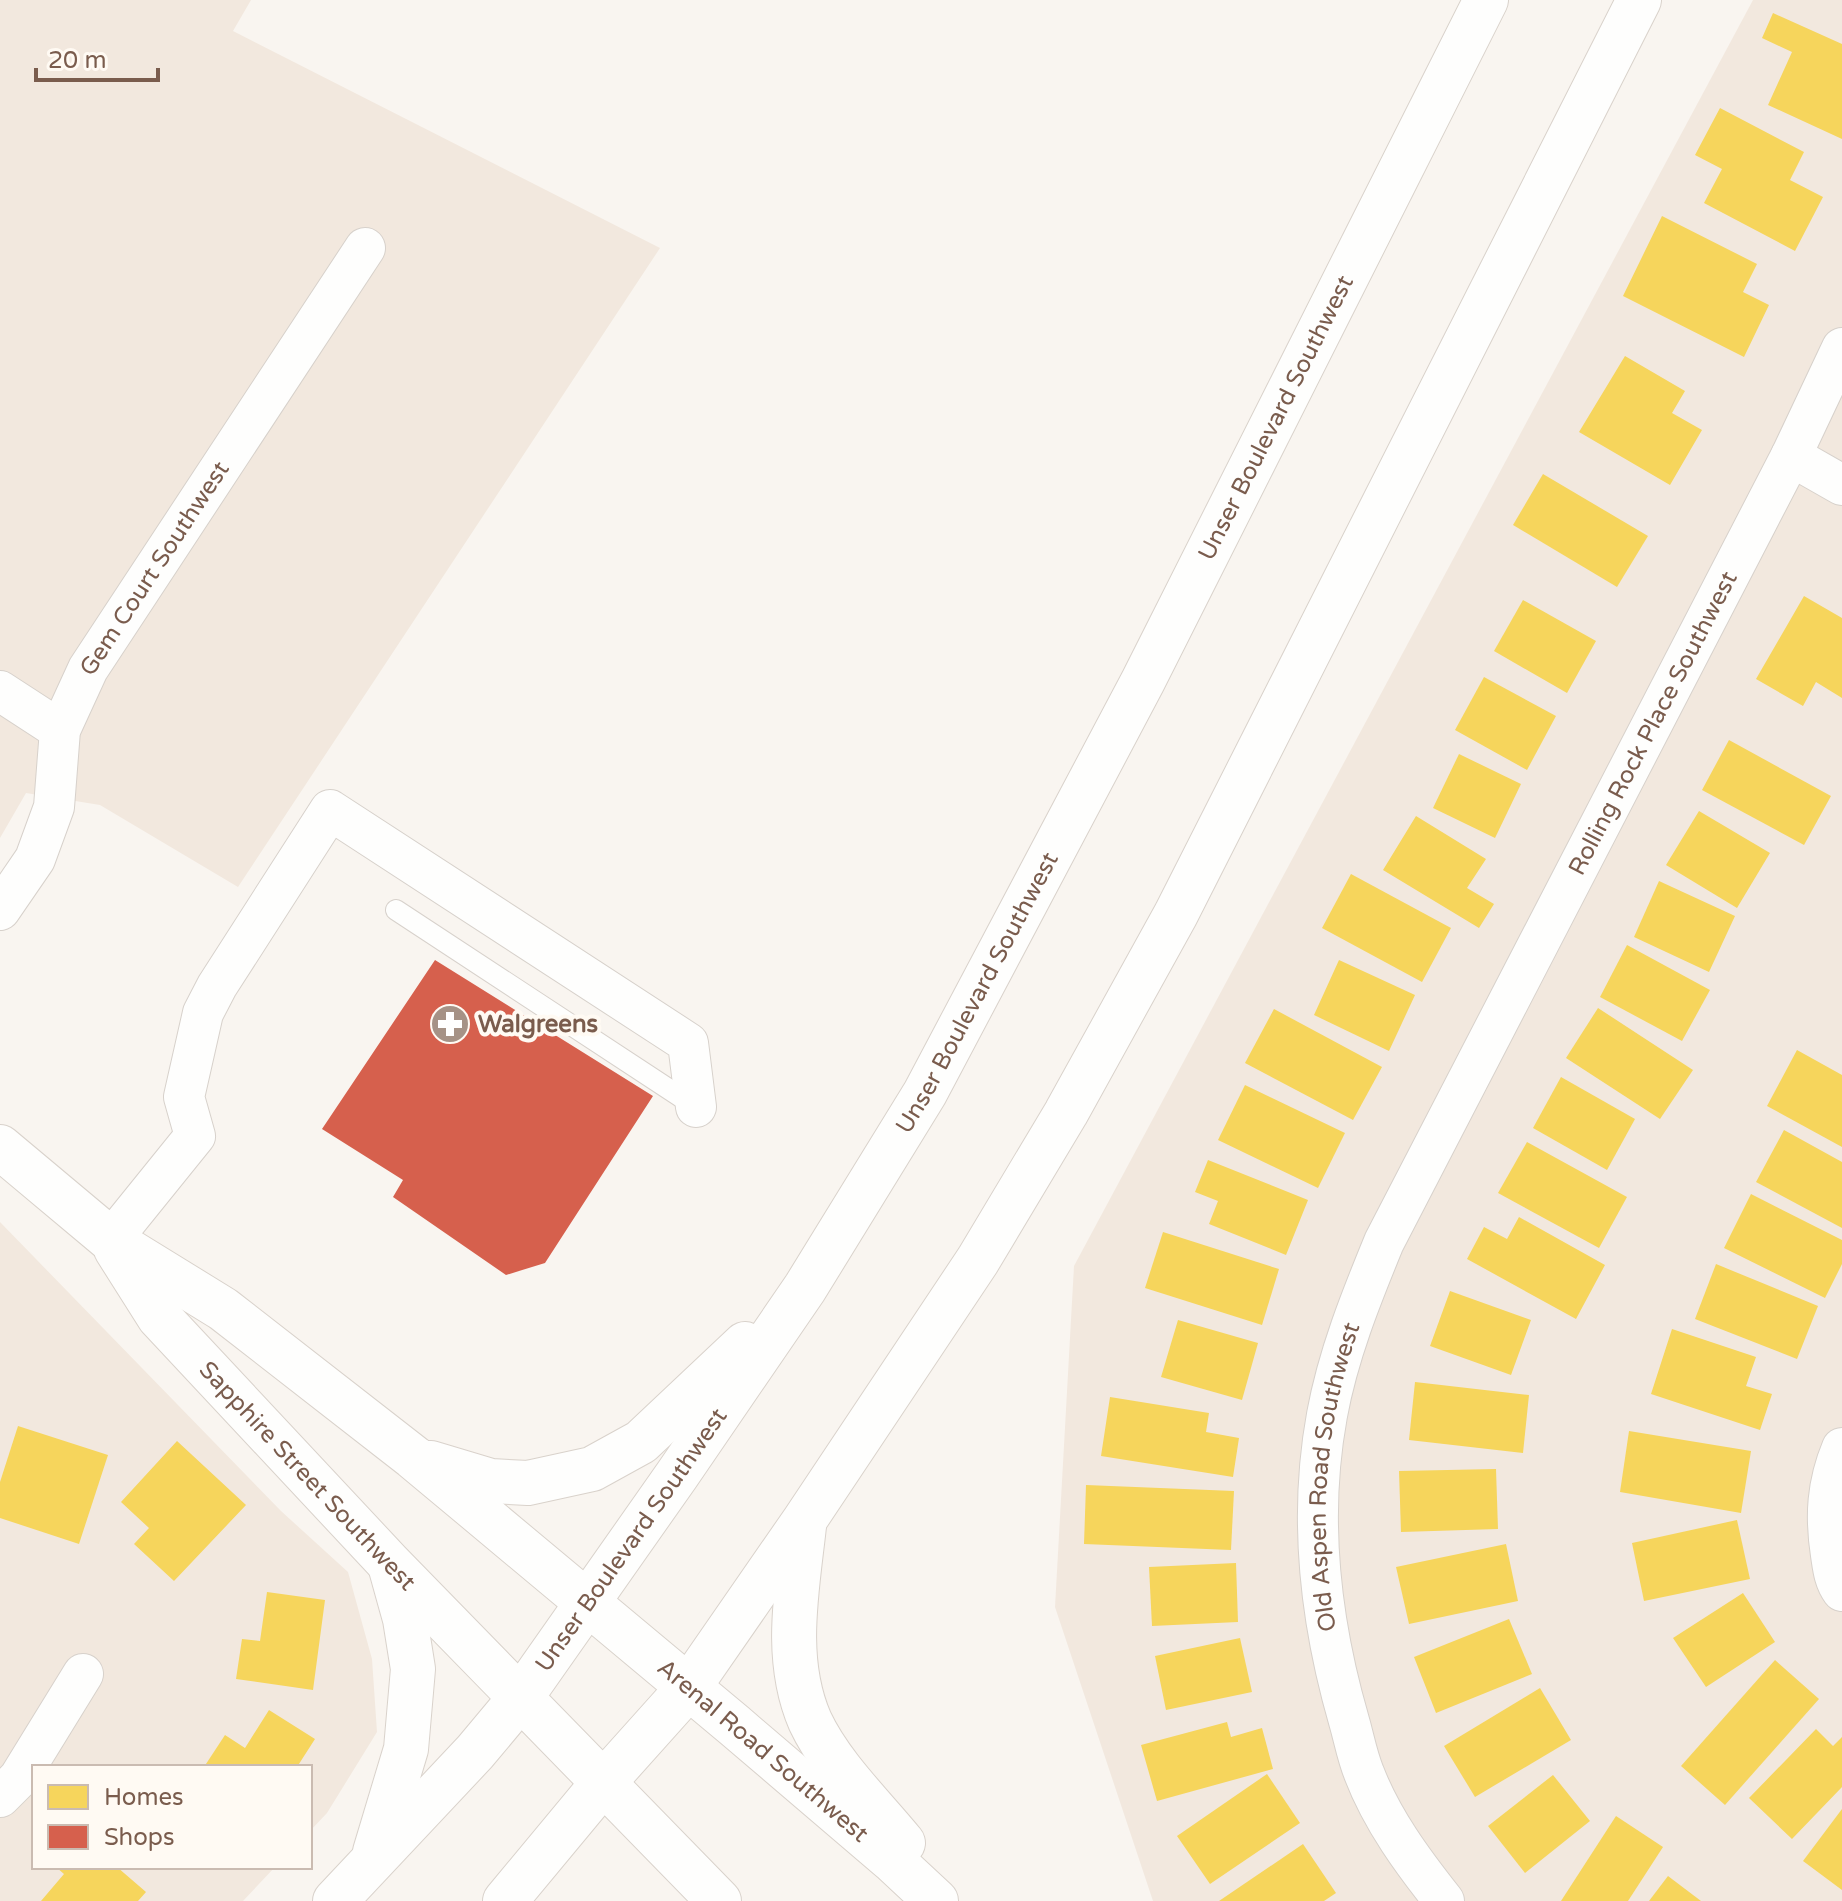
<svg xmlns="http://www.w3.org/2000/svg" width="1842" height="1901" font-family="'Varela Round',sans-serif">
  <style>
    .residential { fill: #f2e8de }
    .homes { fill: #f6d55c }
    .shops { fill: #d6604d }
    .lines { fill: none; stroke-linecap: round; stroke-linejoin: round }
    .lane-casing { stroke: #d7d1cb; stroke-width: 22 }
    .street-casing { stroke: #d7d1cb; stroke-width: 42 }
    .secondary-casing { stroke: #d9d2cb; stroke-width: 46 }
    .lane { stroke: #fefefd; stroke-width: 20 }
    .street { stroke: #fefefd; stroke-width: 40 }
    .secondary { stroke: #fefefd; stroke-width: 44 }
    .labels { text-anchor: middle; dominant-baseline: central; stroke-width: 8; stroke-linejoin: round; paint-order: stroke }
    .street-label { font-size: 24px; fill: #7a5c4d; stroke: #fffaf3 }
    .poi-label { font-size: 24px; font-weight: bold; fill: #7a5c4d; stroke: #fffaf3; text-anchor: start }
  </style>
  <rect width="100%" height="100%" fill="#f9f5f0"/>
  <g class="residential">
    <polygon points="0,0 251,0 233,31 660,248 238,887 100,805 26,793 0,838"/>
    <polygon points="1753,0 1842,0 1842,1901 1153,1901 1055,1607 1074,1266"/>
    <polygon points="0,1222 281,1511 348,1572 372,1659 377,1732 327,1813 310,1831 310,1767 34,1767 34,1867 275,1867 243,1901 0,1901"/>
  </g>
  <g class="homes">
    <polygon points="1773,13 1842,44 1842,139 1768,105 1792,52 1762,38"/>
    <polygon points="1720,108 1804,152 1790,180 1823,197 1795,251 1704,203 1722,169 1695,155"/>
    <polygon points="1662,216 1757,264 1743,292 1769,305 1744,357 1623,296"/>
    <polygon points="1625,356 1685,391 1672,413 1702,430 1670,485 1579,432"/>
    <polygon points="1543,474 1648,536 1617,587 1513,525"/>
    <polygon points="1804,596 1842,618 1842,698 1816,682 1803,706 1756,679"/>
    <polygon points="1523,600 1596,641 1567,693 1494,651"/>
    <polygon points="1484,677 1556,716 1527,770 1455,730"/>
    <polygon points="1729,740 1831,796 1804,845 1702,790"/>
    <polygon points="1459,754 1521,784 1495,838 1433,808"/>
    <polygon points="1699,811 1770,853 1737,908 1666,865"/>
    <polygon points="1416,816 1486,859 1467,888 1494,904 1479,928 1383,870"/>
    <polygon points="1351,874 1451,928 1422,982 1322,928"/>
    <polygon points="1659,881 1735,916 1709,972 1634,937"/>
    <polygon points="1627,945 1710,990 1682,1041 1600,997"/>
    <polygon points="1339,960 1415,995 1389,1051 1314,1015"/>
    <polygon points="1598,1008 1693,1070 1660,1119 1566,1058"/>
    <polygon points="1274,1009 1382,1067 1353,1120 1245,1063"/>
    <polygon points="1797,1050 1842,1075 1842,1147 1767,1106"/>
    <polygon points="1561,1077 1635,1119 1607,1170 1533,1128"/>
    <polygon points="1245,1085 1345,1133 1318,1188 1218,1140"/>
    <polygon points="1784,1130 1842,1162 1842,1228 1756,1182"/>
    <polygon points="1527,1142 1627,1197 1599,1248 1498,1193"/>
    <polygon points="1208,1160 1308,1200 1286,1255 1209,1224 1218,1201 1195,1192"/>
    <polygon points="1751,1194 1842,1240 1842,1264 1825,1298 1724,1248"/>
    <polygon points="1519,1217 1605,1265 1576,1319 1467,1259 1484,1227 1507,1239"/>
    <polygon points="1163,1232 1279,1269 1262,1325 1145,1288"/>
    <polygon points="1716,1264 1818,1306 1797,1359 1695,1319"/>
    <polygon points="1450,1291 1531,1320 1511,1375 1430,1346"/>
    <polygon points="1178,1320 1258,1343 1242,1400 1161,1377"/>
    <polygon points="1672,1329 1756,1357 1746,1386 1772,1394 1760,1430 1651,1394"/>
    <polygon points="1415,1382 1529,1395 1523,1453 1409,1440"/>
    <polygon points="1110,1397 1209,1413 1206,1432 1239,1438 1233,1477 1101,1456"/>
    <polygon points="18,1426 108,1455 79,1544 0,1518 0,1482"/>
    <polygon points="1629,1431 1751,1451 1741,1513 1620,1492"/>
    <polygon points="177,1441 246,1505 174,1581 134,1544 149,1528 121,1502"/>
    <polygon points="1496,1469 1498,1529 1401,1532 1399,1471"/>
    <polygon points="1086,1485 1234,1491 1231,1550 1084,1544"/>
    <polygon points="1737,1520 1750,1579 1644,1601 1632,1543"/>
    <polygon points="1506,1544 1518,1601 1409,1624 1396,1567"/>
    <polygon points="1236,1563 1238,1622 1152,1626 1149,1567"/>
    <polygon points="267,1592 325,1600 313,1690 236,1679 242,1639 260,1641"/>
    <polygon points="1743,1593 1775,1642 1706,1687 1673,1638"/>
    <polygon points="1509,1619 1532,1674 1436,1713 1414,1657"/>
    <polygon points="1240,1638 1252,1692 1166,1710 1155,1656"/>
    <polygon points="1775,1660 1819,1699 1725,1805 1681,1766"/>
    <polygon points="1540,1688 1571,1740 1475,1797 1444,1746"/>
    <polygon points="269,1710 315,1739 297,1767 204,1767 225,1735 245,1748"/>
    <polygon points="1227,1722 1231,1737 1262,1728 1273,1769 1157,1801 1141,1745"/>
    <polygon points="1816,1729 1833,1746 1842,1737 1842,1787 1792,1839 1749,1798"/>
    <polygon points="1267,1774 1300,1823 1210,1884 1177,1836"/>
    <polygon points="1553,1775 1590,1821 1525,1873 1488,1826"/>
    <polygon points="1842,1809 1842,1890 1803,1861"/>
    <polygon points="1616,1816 1663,1847 1628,1901 1561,1901"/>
    <polygon points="1303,1844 1336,1893 1324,1901 1219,1901"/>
    <polygon points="56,1867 117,1867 146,1892 138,1901 41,1901 64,1874"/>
    <polygon points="1668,1876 1701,1901 1649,1901"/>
  </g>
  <polygon class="shops" points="435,960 653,1096 545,1263 506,1275 393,1197 403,1180 322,1129"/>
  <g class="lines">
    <g class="lane-casing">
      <polyline id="lane" points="396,910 696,1107"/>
    </g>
    <g class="street-casing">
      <g id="street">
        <polyline points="1791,456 1842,485"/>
        <polyline points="0,691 60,730"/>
        <path id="s1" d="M0 910 35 859 54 807 60 730 88 669 365 248"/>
        <polyline points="111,1240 195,1136 184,1097 203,1013 217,986 330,810 688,1043 696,1107"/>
        <path d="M1842 1448C1827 1484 1825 1516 1831 1555 1833 1568 1834 1580 1842 1591"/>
        <polyline points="0,1797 19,1778 83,1674"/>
        <path id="s2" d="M1444 1901C1413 1862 1382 1820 1364 1773 1357 1756 1354 1738 1349 1721 1320 1621 1308 1518 1327 1415 1338 1355 1361 1298 1384 1242L1791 456 1842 348"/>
      </g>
    </g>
    <g class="secondary-casing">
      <g id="secondary">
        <path id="s3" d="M0 1147 111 1240 223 1309 413 1457 734 1725 892 1860 936 1901"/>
        <path id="s4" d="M116 1249 159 1317 389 1563 719 1901"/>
        <polyline points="431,1463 491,1481 528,1483 592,1469 641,1442 745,1344"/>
        <path d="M804 1526C797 1590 783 1659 810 1721 831 1766 872 1805 903 1843"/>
        <polyline points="375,1852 406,1749 413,1669 405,1619 390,1565"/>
        <path id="s5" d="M335 1901 475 1752 521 1697 677 1475 805 1288 925 1093 1143 681 1486 0"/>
        <polyline points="505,1901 603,1783 689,1687 804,1521 978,1260 1066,1113 1176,914 1639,0"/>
      </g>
    </g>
    <use href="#lane" class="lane"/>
    <use href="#street" class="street"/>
    <use href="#secondary" class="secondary"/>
  </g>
  <defs>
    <g id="pharmacy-disc" transform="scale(2)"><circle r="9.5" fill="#a69286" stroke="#fffaf3"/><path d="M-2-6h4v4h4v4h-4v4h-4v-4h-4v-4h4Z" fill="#fff"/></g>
  </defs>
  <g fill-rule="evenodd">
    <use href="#pharmacy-disc" x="450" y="1024"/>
  </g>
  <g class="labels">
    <g class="street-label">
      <text stroke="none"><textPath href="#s5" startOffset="1764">Unser Boulevard Southwest</textPath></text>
      <text stroke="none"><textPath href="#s1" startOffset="382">Gem Court Southwest</textPath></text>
      <text stroke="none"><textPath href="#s2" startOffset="1282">Rolling Rock Place Southwest</textPath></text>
      <text stroke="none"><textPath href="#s5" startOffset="1116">Unser Boulevard Southwest</textPath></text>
      <text stroke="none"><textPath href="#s4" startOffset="298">Sapphire Street Southwest</textPath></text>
      <text stroke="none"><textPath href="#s2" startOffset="454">Old Aspen Road Southwest</textPath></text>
      <text stroke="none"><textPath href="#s5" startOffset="468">Unser Boulevard Southwest</textPath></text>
      <text stroke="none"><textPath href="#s3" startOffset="974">Arenal Road Southwest</textPath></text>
    </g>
    <g class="poi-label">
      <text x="478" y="1024">Walgreens</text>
    </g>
  </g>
  <rect x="32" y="1765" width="280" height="104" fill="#fffaf3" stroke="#cabbb1" stroke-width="2"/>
  <rect x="48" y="1785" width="40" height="24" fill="#f6d55c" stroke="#cabbb1" stroke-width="2"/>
  <text x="104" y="1805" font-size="24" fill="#7a5c4d">Homes</text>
  <rect x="48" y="1825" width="40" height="24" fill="#d6604d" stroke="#cabbb1" stroke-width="2"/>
  <text x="104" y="1845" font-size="24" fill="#7a5c4d">Shops</text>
  <path d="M36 68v12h122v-12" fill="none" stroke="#7a5c4d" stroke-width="4"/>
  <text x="48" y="68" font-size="24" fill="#7a5c4d" stroke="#fffaf3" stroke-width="6" paint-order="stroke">20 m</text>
</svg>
